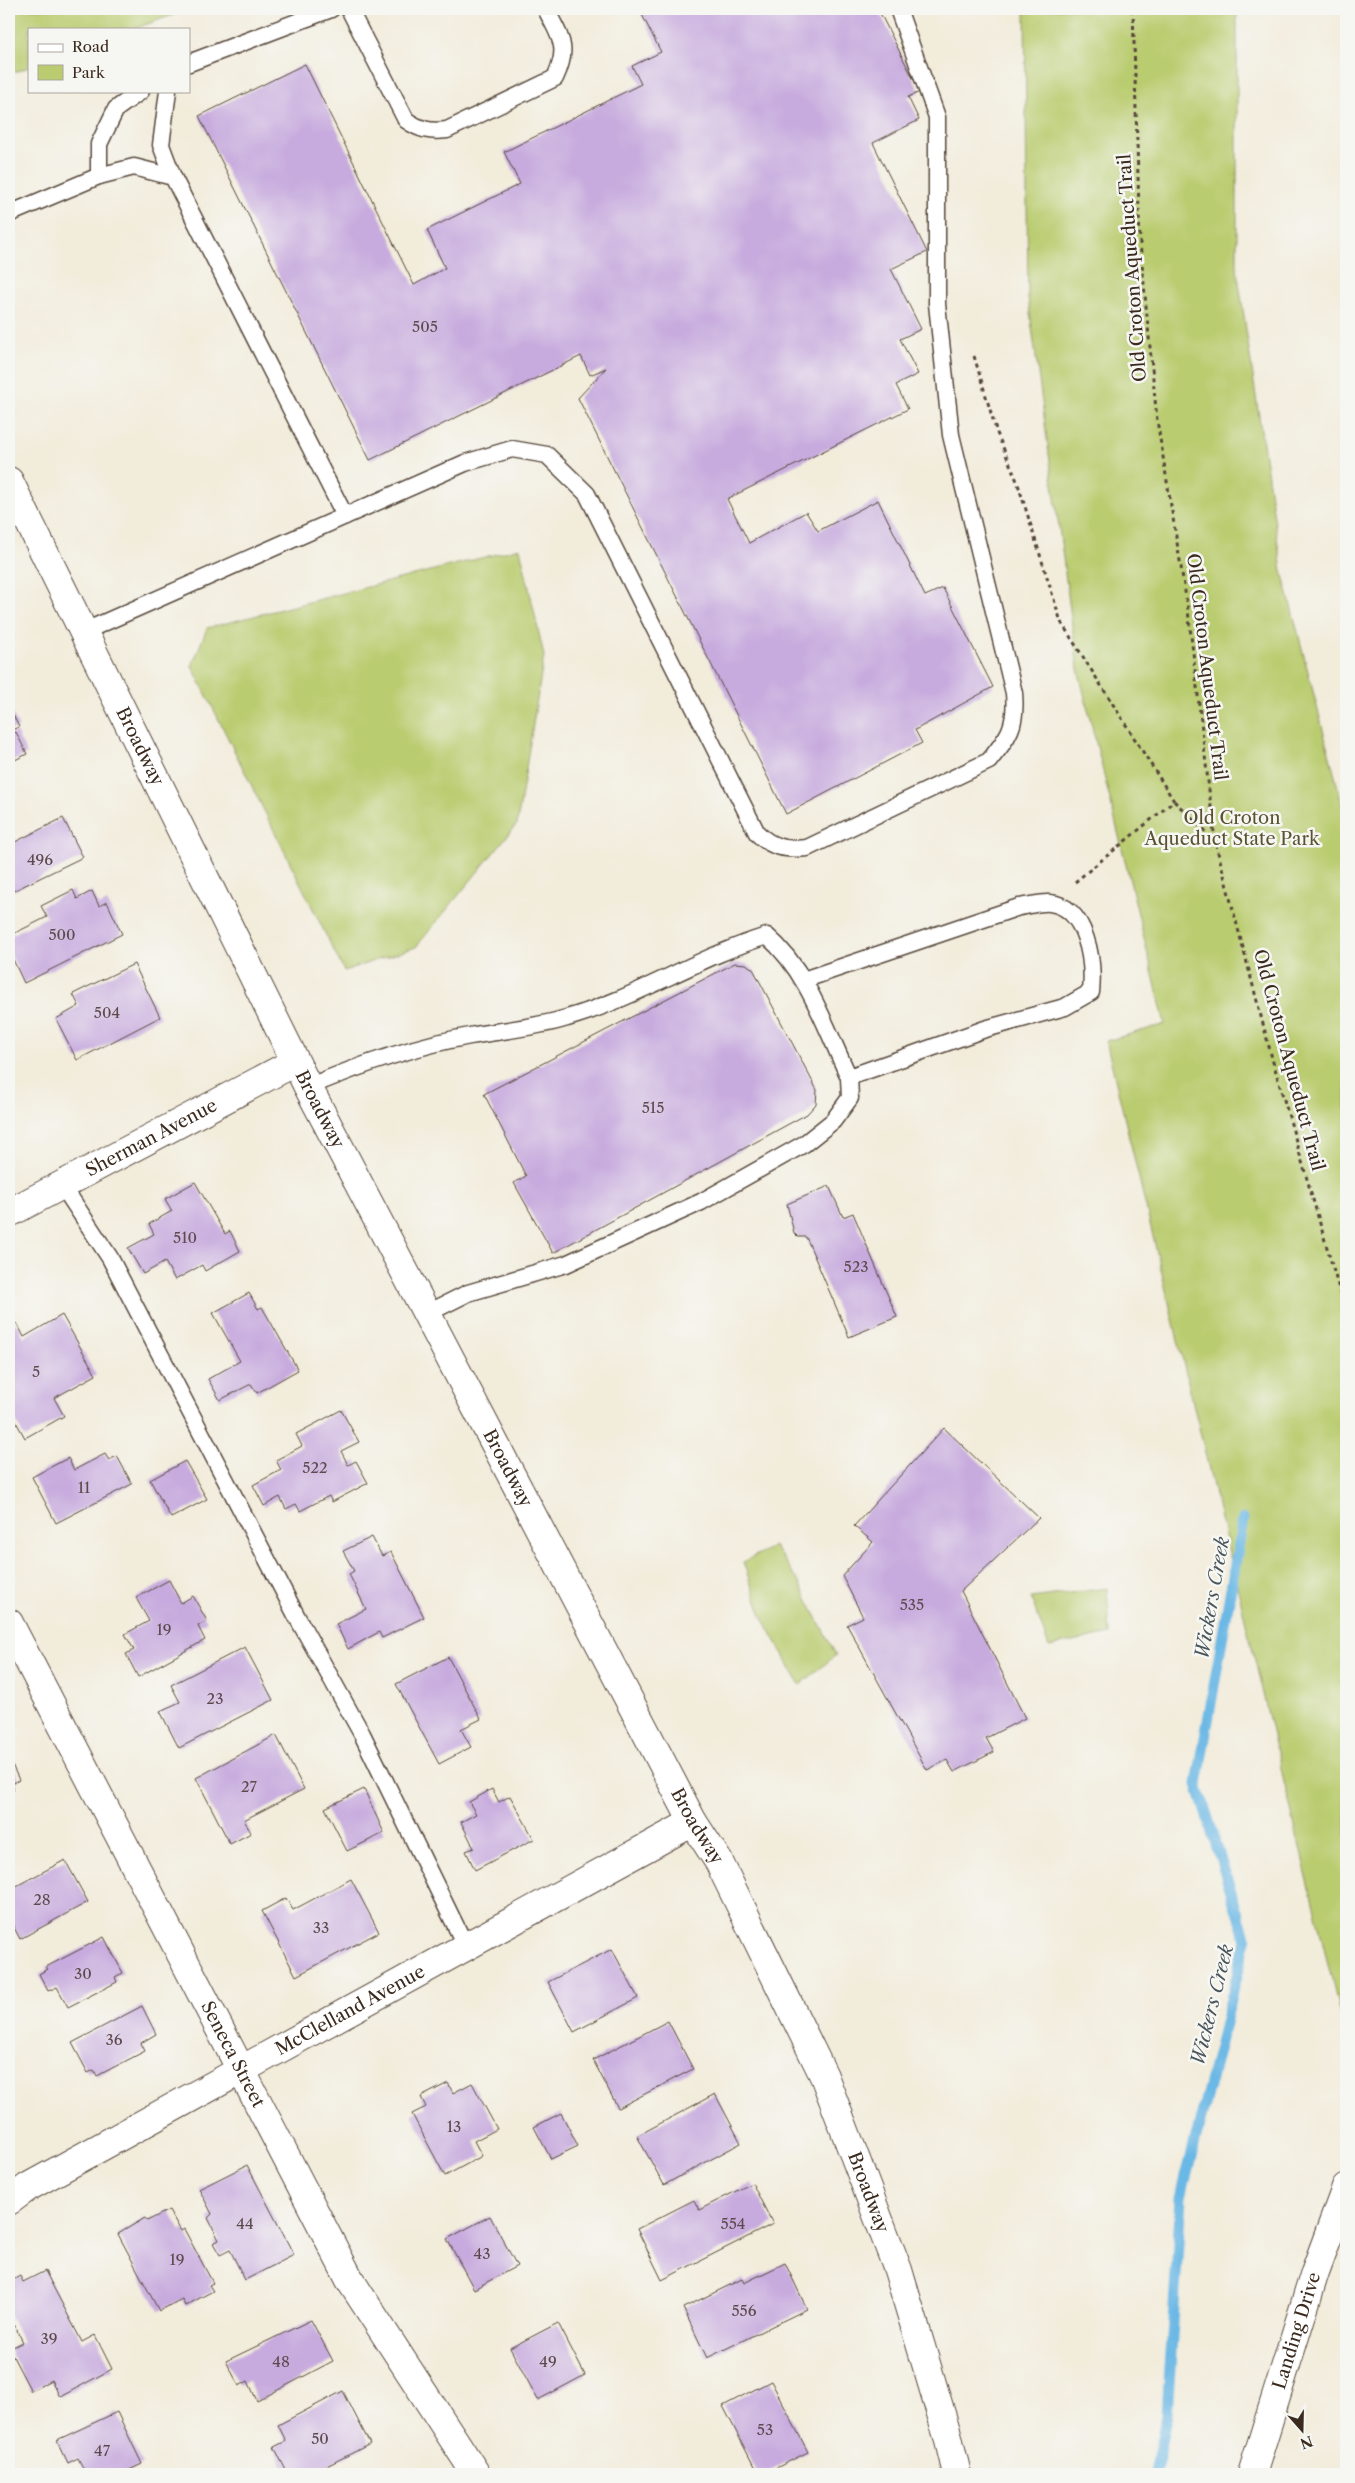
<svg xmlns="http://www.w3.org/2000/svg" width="1355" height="2483" font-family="'Libre Caslon Text',serif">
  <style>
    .green { fill: #bacc6f; stroke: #7a7b46 }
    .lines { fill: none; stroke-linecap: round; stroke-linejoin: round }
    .stream { stroke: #6bb8e5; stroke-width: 11 }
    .building { fill: #c7abde }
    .lane-casing { stroke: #56473a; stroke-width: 19 }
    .street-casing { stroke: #56473a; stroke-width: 30 }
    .primary-casing { stroke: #56473a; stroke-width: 30 }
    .path { stroke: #56473a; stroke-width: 3; stroke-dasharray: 4 4; stroke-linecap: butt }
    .lane { stroke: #fff; stroke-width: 16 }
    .street { stroke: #fff; stroke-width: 28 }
    .primary { stroke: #fff; stroke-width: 28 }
    .labels { text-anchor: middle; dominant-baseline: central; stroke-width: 5; stroke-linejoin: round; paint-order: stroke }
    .number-label { font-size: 15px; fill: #5e4a4e }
    .street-label { font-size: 18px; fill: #3b2a1e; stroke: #f6f6f2 }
    .park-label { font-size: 18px; fill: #5b5232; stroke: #f6f6f2 }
    .water-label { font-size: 19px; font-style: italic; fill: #49555a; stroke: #f6f6f2 }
  </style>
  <rect width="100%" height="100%" fill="#f6f6f2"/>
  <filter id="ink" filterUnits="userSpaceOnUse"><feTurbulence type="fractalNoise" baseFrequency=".02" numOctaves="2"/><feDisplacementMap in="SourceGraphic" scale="10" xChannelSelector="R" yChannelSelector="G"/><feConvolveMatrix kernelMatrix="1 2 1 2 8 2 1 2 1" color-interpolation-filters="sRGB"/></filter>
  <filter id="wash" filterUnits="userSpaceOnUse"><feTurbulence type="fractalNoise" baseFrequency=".0096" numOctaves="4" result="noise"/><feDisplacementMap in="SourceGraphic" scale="20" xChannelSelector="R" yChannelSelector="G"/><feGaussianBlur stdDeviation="1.12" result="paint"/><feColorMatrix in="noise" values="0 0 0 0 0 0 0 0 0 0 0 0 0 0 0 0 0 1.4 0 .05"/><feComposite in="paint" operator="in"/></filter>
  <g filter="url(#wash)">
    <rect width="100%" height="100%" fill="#f2ecdb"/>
    <g class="green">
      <polygon points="9,9 189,9 134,29 29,29 29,67 9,74"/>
      <polygon points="1025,9 1237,9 1237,269 1282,571 1346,819 1346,2039 1106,1041 1165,1024 1078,669 1028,298"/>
      <polygon points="520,548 544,656 517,824 416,947 344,971 192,666 207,628"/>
      <polygon points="774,1546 797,1579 836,1655 800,1685 763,1618 743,1562"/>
      <polygon points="1107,1588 1110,1634 1049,1647 1031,1598"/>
    </g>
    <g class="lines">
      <polyline class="stream" points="1154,2474 1167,2415 1181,2197 1246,1940 1197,1784 1243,1519"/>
    </g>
    <g id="blocks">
      <g class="building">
        <polygon points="639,9 878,9 920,92 908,97 919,120 873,143 927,252 891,269 921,329 900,339 918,374 896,385 908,409 727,499 749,543 806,512 818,531 878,500 925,596 943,588 993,687 915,730 922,743 786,814 578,398 606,368 590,375 581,356 370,460 199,116 305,64 414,285 445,268 427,230 520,184 504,152 641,84 632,66 661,52"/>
        <polygon points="9,707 19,727 9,731 11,734 16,732 27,754 9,763"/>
        <polygon points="63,818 83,857 9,893 9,845"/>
        <polygon points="73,890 77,899 92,891 99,906 107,902 122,934 24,983 9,951 9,936 47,917 41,906"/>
        <polygon points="735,963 746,964 753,969 817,1090 816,1104 807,1114 553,1253 514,1183 526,1176 484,1094"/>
        <polygon points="134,964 160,1017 77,1060 56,1019 79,1006 73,994"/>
        <polygon points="195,1182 225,1234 230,1231 240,1251 205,1271 202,1265 175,1280 165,1262 143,1274 128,1248 154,1234 149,1224 172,1211 165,1199"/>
        <polygon points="829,1186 843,1217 853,1213 897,1317 849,1337 806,1237 798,1237 794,1233 787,1204"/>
        <polygon points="249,1293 258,1309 262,1307 298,1370 257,1393 251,1384 220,1400 208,1379 240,1361 213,1313"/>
        <polygon points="62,1315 96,1375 54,1398 64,1416 25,1438 9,1409 9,1327 17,1323 24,1337"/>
        <polygon points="341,1410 359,1442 341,1451 348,1465 356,1461 368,1483 332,1502 329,1496 300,1511 296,1504 286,1509 280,1497 264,1506 253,1485 281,1470 276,1460 302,1446 296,1434"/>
        <polygon points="944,1428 1039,1518 961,1591 1025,1718 986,1738 994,1752 954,1772 947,1760 927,1770 847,1625 863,1617 842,1576 873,1542 854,1526"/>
        <polygon points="105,1454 109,1460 117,1456 132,1484 56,1523 32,1477 68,1458 74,1470"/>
        <polygon points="185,1461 207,1499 171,1518 150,1480"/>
        <polygon points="372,1537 382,1556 391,1552 424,1617 382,1638 379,1632 348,1649 336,1624 366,1609 349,1574 354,1571 343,1551"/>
        <polygon points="169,1580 181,1603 193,1596 207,1621 198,1626 205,1640 138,1677 126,1654 134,1650 125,1634 149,1621 136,1598"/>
        <polygon points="245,1647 273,1700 179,1748 160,1711 180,1702 171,1685"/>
        <polygon points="448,1657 481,1719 461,1729 471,1747 439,1764 396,1684"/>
        <polygon points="276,1735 304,1789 244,1820 251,1833 230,1844 196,1778"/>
        <polygon points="9,1758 19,1780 12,1784 14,1790 9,1793"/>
        <polygon points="364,1789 384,1833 347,1851 325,1808"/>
        <polygon points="492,1789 499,1802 510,1796 534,1839 475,1870 466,1851 474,1848 461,1822 476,1814 469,1802"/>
        <polygon points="65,1860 88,1902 20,1939 9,1918 9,1890"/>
        <polygon points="351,1879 379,1932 296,1976 262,1911 286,1898 293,1910"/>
        <polygon points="104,1937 123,1973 115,1977 117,1982 68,2007 57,1987 48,1991 39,1974 48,1969 46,1967"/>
        <polygon points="612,1949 638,1998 574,2032 548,1982"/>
        <polygon points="142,2006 156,2034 141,2043 145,2051 97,2076 94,2070 88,2073 72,2043"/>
        <polygon points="668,2021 693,2069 618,2108 593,2060"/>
        <polygon points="448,2083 453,2093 472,2083 497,2129 474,2141 482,2156 445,2176 412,2114 426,2107 421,2097"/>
        <polygon points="715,2094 741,2143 664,2185 637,2136"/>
        <polygon points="561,2113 578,2146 551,2159 534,2127"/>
        <polygon points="247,2165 294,2255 245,2280 230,2250 220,2255 213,2243 219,2240 208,2218 212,2214 199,2189"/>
        <polygon points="752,2183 773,2224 662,2280 637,2229 694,2200 699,2210"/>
        <polygon points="169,2210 181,2231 184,2229 213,2283 209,2285 213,2291 185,2306 182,2299 159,2311 118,2234 145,2218 147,2221"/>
        <polygon points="490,2216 517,2266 474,2289 447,2239"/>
        <polygon points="785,2263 807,2309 707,2358 683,2308 742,2279 744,2283"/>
        <polygon points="45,2271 82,2342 95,2335 112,2369 60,2397 51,2380 31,2391 9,2349 23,2342 9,2315 9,2282 20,2276 23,2282"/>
        <polygon points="311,2320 333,2361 257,2401 248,2381 239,2386 226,2361"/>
        <polygon points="558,2323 585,2375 538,2400 510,2348"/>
        <polygon points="771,2381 808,2452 764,2474 758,2474 723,2406"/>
        <polygon points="343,2391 370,2444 311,2474 288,2474 274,2447 286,2441 278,2425"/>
        <polygon points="117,2412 142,2464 121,2474 86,2474 78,2458 68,2463 57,2440"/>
      </g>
    </g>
  </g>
  <g filter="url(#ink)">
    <use href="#blocks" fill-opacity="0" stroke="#56473a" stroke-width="1"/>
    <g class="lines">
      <g class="lane-casing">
        <g id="lane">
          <path d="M349 9 406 120C420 130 430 132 447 130L555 78C570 46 560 38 546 9"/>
          <polyline points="189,63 331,9"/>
          <polyline points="168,91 161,145 173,177"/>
          <polyline points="99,176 99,144 116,109 141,91"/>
          <polyline points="9,214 99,176 134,167 173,177 345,516"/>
          <path d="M83 632 465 463 512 449 547 455 587 494 757 833C772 848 786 850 807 848L989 761C1009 736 1017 726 1014 693L951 435 937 304V117L898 9"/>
          <path d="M308 1087C360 1065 414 1046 470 1036 503 1030 535 1028 567 1018 637 998 698 957 767 936 808 971 826 1029 849 1077"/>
          <polyline points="62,1185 110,1258 297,1617 362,1734 466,1947"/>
          <path d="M426 1314 468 1293 566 1264 701 1202 804 1144 833 1121 850 1098 849 1077 985 1029 1065 1007 1091 992C1094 962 1087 907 1050 903 1040 902 1028 906 1019 907L803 980"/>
        </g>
      </g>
      <g class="street-casing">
        <g id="street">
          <path id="s1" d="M9 1213 295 1062"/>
          <path id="s2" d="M9 1623 350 2280 476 2474"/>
          <path id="s3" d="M9 2201 28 2187 693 1822"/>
          <path id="s4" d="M1252 2474 1315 2272 1346 2188"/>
        </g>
      </g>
      <g class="primary-casing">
        <g id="primary">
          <path id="s5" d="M9 481 308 1087 693 1822 719 1862 824 2076 898 2270 948 2437 957 2474"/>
        </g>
      </g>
      <g class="path">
        <polyline points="1133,9 1140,243 1157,420 1188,610 1215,841 1273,1062 1346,1313"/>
        <polyline points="974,356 997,433 1017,481 1061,622 1174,801"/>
        <polyline points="1075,882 1174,801 1215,841"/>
      </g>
      <use href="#lane" class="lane"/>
      <use href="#street" class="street"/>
      <use href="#primary" class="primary"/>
    </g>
  </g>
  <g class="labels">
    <g class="number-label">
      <text x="425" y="326">505</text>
      <text x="40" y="859">496</text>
      <text x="62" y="934">500</text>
      <text x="107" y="1012">504</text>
      <text x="653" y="1107">515</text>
      <text x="185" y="1237">510</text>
      <text x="856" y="1266">523</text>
      <text x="36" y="1371">5</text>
      <text x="315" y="1467">522</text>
      <text x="84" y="1487">11</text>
      <text x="912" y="1604">535</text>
      <text x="164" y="1629">19</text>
      <text x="215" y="1698">23</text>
      <text x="249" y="1786">27</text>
      <text x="42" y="1899">28</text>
      <text x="321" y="1927">33</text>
      <text x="83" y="1973">30</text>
      <text x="114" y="2039">36</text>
      <text x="454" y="2126">13</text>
      <text x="245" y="2223">44</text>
      <text x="733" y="2223">554</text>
      <text x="482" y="2253">43</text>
      <text x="177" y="2259">19</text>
      <text x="744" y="2310">556</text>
      <text x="49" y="2338">39</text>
      <text x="281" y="2361">48</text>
      <text x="548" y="2361">49</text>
      <text x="765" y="2429">53</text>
      <text x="320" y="2438">50</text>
      <text x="102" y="2450">47</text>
    </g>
    <g class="street-label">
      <text transform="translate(1132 268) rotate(-94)">Old Croton Aqueduct Trail</text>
      <text transform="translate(1207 667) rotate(83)">Old Croton Aqueduct Trail</text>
      <text stroke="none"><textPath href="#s5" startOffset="296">Broadway</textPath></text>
      <text transform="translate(1289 1060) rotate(75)">Old Croton Aqueduct Trail</text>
      <text stroke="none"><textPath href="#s5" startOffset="701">Broadway</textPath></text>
      <text stroke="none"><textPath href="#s1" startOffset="161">Sherman Avenue</textPath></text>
      <text stroke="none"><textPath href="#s5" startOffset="1106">Broadway</textPath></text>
      <text stroke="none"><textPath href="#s5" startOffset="1511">Broadway</textPath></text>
      <text stroke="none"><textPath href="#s3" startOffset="391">McClelland Avenue</textPath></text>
      <text stroke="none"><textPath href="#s2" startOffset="486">Seneca Street</textPath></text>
      <text stroke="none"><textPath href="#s5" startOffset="1916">Broadway</textPath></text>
      <text stroke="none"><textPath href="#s4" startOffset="150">Landing Drive</textPath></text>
    </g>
    <g class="park-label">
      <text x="1232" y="818">Old Croton<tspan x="1232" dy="21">Aqueduct State Park</tspan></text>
    </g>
    <g class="water-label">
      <text transform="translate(1212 1598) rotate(-80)">Wickers Creek</text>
      <text transform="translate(1212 2005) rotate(-76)">Wickers Creek</text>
    </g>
  </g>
  <rect width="1355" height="2483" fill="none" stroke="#f6f6f2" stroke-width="30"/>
  <rect x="28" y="28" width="162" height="65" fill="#f6f6f2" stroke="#aba49d"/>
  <rect x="38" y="44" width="25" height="8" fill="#ffffff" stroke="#aba49d"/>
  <text x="72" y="52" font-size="15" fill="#3b2a1e">Road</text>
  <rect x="38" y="65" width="25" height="15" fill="#bacc6f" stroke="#aba49d"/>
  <text x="72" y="78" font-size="15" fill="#3b2a1e">Park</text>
  <g transform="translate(1302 2430) rotate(160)" stroke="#f6f6f2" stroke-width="4" paint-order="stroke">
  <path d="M0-4L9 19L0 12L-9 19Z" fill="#3b2a1e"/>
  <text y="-8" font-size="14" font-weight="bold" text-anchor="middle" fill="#3b2a1e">N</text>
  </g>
</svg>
